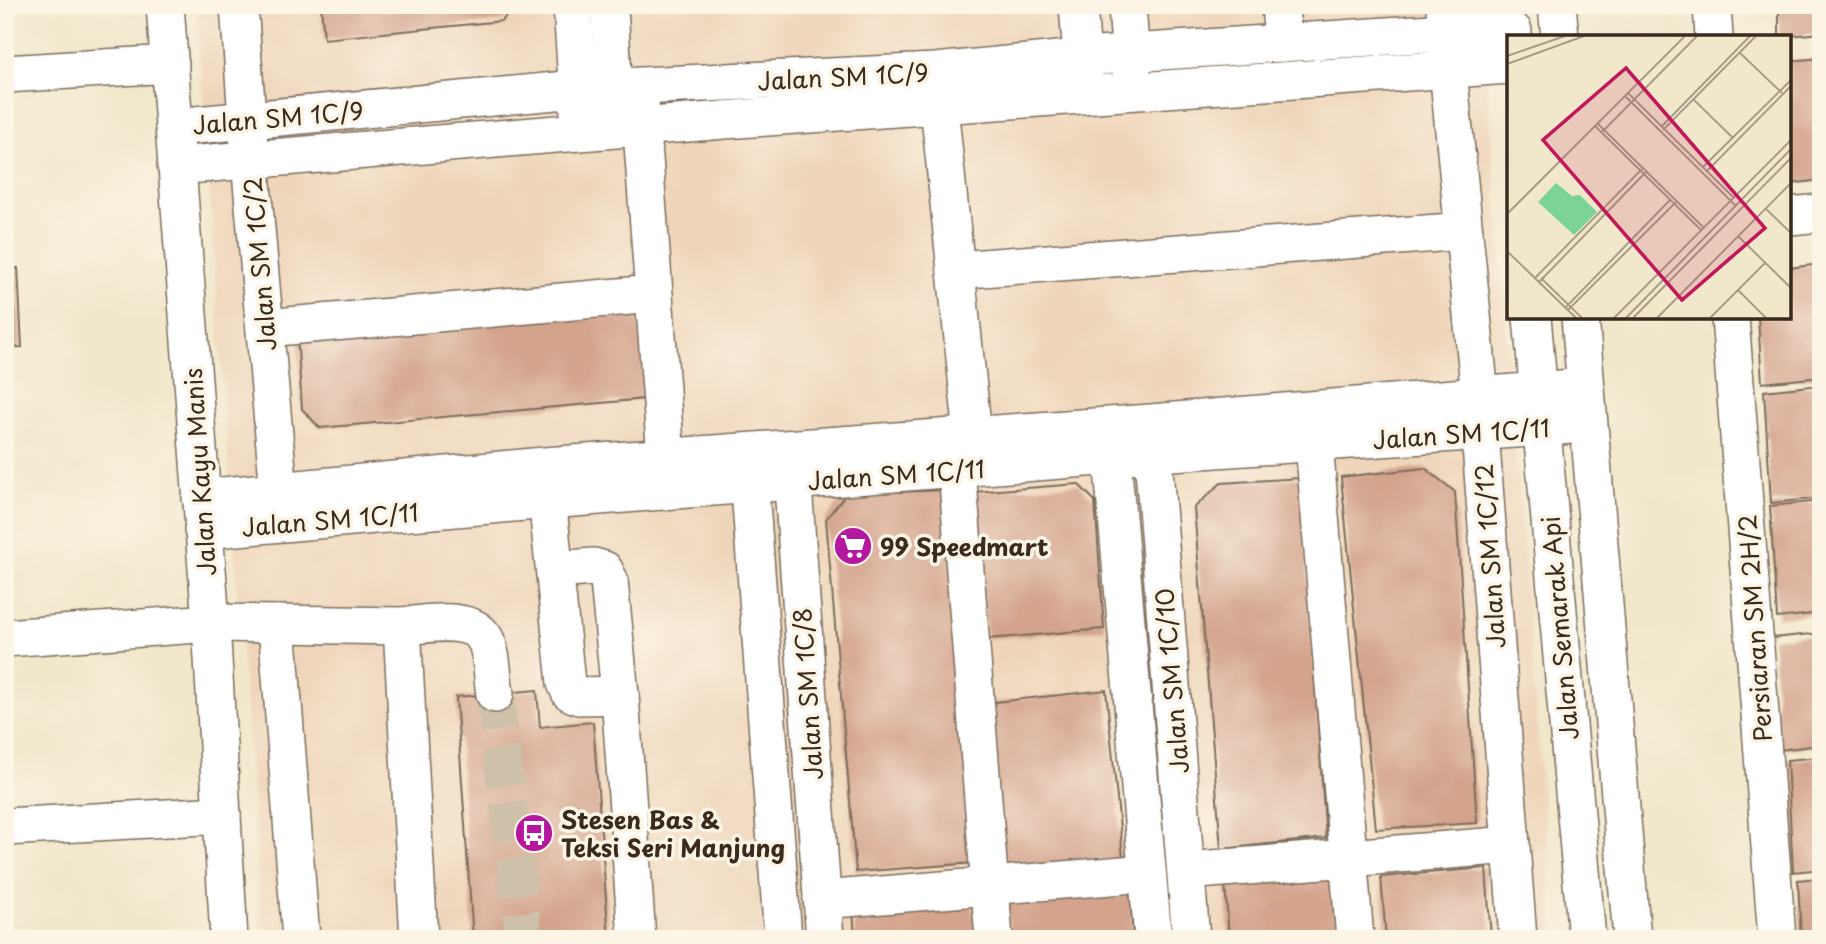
<svg xmlns="http://www.w3.org/2000/svg" width="1826" height="944" font-family="'Playpen Sans',sans-serif">
  <style>
    .built { fill: #efd6bb }
    .building { fill: #d3a38c }
    .lines { fill: none; stroke-linecap: round; stroke-linejoin: round }
    .minor-tunnel { stroke: #cdc2a9; stroke-width: 37; stroke-dasharray: 37 18; stroke-linecap: butt }
    .minor-casing { stroke: #7b6c5b; stroke-width: 40 }
    .minor { stroke: #fff; stroke-width: 37 }
    .labels { text-anchor: middle; dominant-baseline: central; stroke-width: 7; stroke-linejoin: round; paint-order: stroke }
    .street-label { font-size: 24px; fill: #3b2a1e; stroke: #fcf5e5 }
    .poi-label { font-size: 24px; font-weight: bold; fill: #3b2a1e; stroke: #fcf5e5; text-anchor: start }
    .inset-road { fill: none; stroke: #a89c86; stroke-width: 2 }
    .view { fill: #c2185b; fill-opacity: 0.15; stroke: #c2185b; stroke-width: 3.5 }
    .inset-edge { fill: none; stroke: #3b2a1e; stroke-width: 3.5 }
  </style>
  <rect width="100%" height="100%" fill="#fcf5e5"/>
  <filter id="ink" filterUnits="userSpaceOnUse"><feTurbulence type="fractalNoise" baseFrequency=".0143" numOctaves="2"/><feDisplacementMap in="SourceGraphic" scale="14" xChannelSelector="R" yChannelSelector="G"/><feConvolveMatrix kernelMatrix="1 2 1 2 8 2 1 2 1" color-interpolation-filters="sRGB"/></filter>
  <filter id="wash" filterUnits="userSpaceOnUse"><feTurbulence type="fractalNoise" baseFrequency=".00686" numOctaves="4" result="noise"/><feDisplacementMap in="SourceGraphic" scale="28" xChannelSelector="R" yChannelSelector="G"/><feGaussianBlur stdDeviation="1.57" result="paint"/><feColorMatrix in="noise" values="0 0 0 0 0 0 0 0 0 0 0 0 0 0 0 0 0 1.4 0 .05"/><feComposite in="paint" operator="in"/></filter>
  <g filter="url(#wash)">
    <rect width="100%" height="100%" fill="#f1e8cc"/>
    <polygon class="built" points="196,5 1481,5 1554,939 262,939"/>
    <g id="blocks">
      <g class="building">
        <polygon points="321,5 516,5 502,21 324,39"/>
        <polygon points="1779,5 1821,5 1821,33 1779,37"/>
        <polygon points="1821,58 1821,180 1789,184 1789,61"/>
        <polygon points="1821,264 1821,377 1762,383 1758,317 1789,317 1789,268"/>
        <polygon points="18,268 22,347 5,348 5,269"/>
        <polygon points="638,304 645,399 320,428 302,409 297,335"/>
        <polygon points="1821,385 1821,498 1771,503 1764,391"/>
        <polygon points="1425,468 1455,492 1477,823 1376,829 1341,477"/>
        <polygon points="1300,478 1326,838 1221,849 1194,508 1221,483"/>
        <polygon points="1078,484 1095,501 1104,629 987,639 974,492"/>
        <polygon points="945,490 974,863 856,872 826,519 846,494"/>
        <polygon points="1821,501 1821,613 1777,618 1770,506"/>
        <polygon points="1821,633 1821,745 1779,750 1773,638"/>
        <polygon points="537,690 540,727 593,722 609,939 473,939 456,697"/>
        <polygon points="1106,690 1123,858 1004,871 986,703"/>
        <polygon points="1821,757 1821,869 1793,872 1787,760"/>
        <polygon points="1486,868 1491,939 1386,939 1381,877"/>
        <polygon points="1335,874 1340,939 1229,939 1225,882"/>
        <polygon points="1821,878 1821,939 1801,939 1798,880"/>
        <polygon points="1130,888 1133,939 1010,939 1007,898"/>
        <polygon points="972,900 975,939 855,939 853,910"/>
      </g>
    </g>
  </g>
  <g filter="url(#ink)">
    <use href="#blocks" fill-opacity="0" stroke="#7b6c5b" stroke-width="2"/>
    <g class="lines">
      <polyline class="minor-tunnel" points="495,694 524,939"/>
      <g class="minor-casing">
        <g id="minor">
          <polyline points="165,5 211,623 229,939"/>
          <polyline points="239,5 250,160 281,515"/>
          <polyline points="572,5 579,113"/>
          <polyline points="609,5 615,113"/>
          <polyline points="1078,5 1084,84"/>
          <polyline points="1127,5 1132,77"/>
          <polyline points="1280,5 1283,43"/>
          <polyline points="1445,5 1448,69 1480,397 1480,432 1518,939"/>
          <polyline points="1557,5 1560,37"/>
          <polyline points="1712,5 1714,37"/>
          <polyline points="5,74 170,64"/>
          <polyline points="640,103 666,458"/>
          <polyline points="939,106 973,436"/>
          <polyline points="174,127 577,89 935,72 1131,53 1447,32 1513,31"/>
          <polyline points="176,166 724,120 1509,65"/>
          <polyline points="1789,216 1821,213"/>
          <polyline points="956,270 1464,231"/>
          <polyline points="1532,317 1587,939"/>
          <polyline points="1580,317 1632,939"/>
          <polyline points="1730,317 1777,939"/>
          <polyline points="265,328 653,294"/>
          <polyline points="1151,431 1191,939"/>
          <polyline points="1110,434 1153,939"/>
          <polyline points="1314,443 1355,939"/>
          <polyline points="791,457 825,939"/>
          <polyline points="748,462 783,939"/>
          <polyline points="957,469 994,939"/>
          <polyline points="545,478 566,683 570,692 579,696 620,695"/>
          <polyline points="201,498 544,466 1151,423 1585,387"/>
          <polyline points="203,530 548,500 1112,456 1588,424"/>
          <polyline points="555,570 594,567 604,570 609,580 620,695 637,939"/>
          <polyline points="277,624 301,939"/>
          <path d="M402 626C425 625 471 614 485 639 493 654 492 678 495 694"/>
          <polyline points="5,638 211,623 402,626 419,939"/>
          <polyline points="5,827 222,815"/>
          <polyline points="1186,871 1511,845"/>
          <polyline points="822,900 1147,873"/>
        </g>
      </g>
      <use href="#minor" class="minor"/>
    </g>
  </g>
  <defs>
    <g id="supermarket-disc" transform="scale(2.0125)"><circle r="9.5" fill="#b5179e" stroke="#fcf5e5"/><path d="M-6-5.5h2.5l.6 2H6L4.5 2H-2.5L-4.4-4H-6ZM-1.5 3.2a1.3 1.3 0 1 0 .1 0ZM3 3.2a1.3 1.3 0 1 0 .1 0Z" fill="#fff"/></g>
    <g id="bus-disc" transform="scale(2.0125)"><circle r="9.5" fill="#b5179e" stroke="#fcf5e5"/><path d="M-5-6H5V4H4V6H2V4H-2V6H-4V4H-5ZM-3.5-4V0h7V-4ZM-3.5 1.2v1.5H-2V1.2ZM2 1.2v1.5H3.5V1.2Z" fill="#fff"/></g>
  </defs>
  <g fill-rule="evenodd">
    <use href="#supermarket-disc" x="853" y="546"/>
    <use href="#bus-disc" x="534" y="833"/>
  </g>
  <g class="labels">
    <g class="street-label">
      <text transform="translate(843 76) rotate(-3)">Jalan SM 1C/9</text>
      <text transform="translate(278 117) rotate(-5)">Jalan SM 1C/9</text>
      <text transform="translate(259 264) rotate(-95)">Jalan SM 1C/2</text>
      <text transform="translate(1461 433) rotate(-4)">Jalan SM 1C/11</text>
      <text transform="translate(199 472) rotate(-94)">Jalan Kayu Manis</text>
      <text transform="translate(896 474) rotate(-4)">Jalan SM 1C/11</text>
      <text transform="translate(330 519) rotate(-5)">Jalan SM 1C/11</text>
      <text transform="translate(1489 556) rotate(-94)">Jalan SM 1C/12</text>
      <text transform="translate(1559 628) rotate(-95)">Jalan Semarak Api</text>
      <text transform="translate(1754 628) rotate(-94)">Persiaran SM 2H/2</text>
      <text transform="translate(1171 681) rotate(-95)">Jalan SM 1C/10</text>
      <text transform="translate(807 694) rotate(-94)">Jalan SM 1C/8</text>
    </g>
    <g class="poi-label">
      <text x="880" y="546">99 Speedmart</text>
      <text x="561" y="819">Stesen Bas &amp;<tspan x="561" dy="28">Teksi Seri Manjung</tspan></text>
    </g>
  </g>
  <g transform="translate(1507 35)">
    <rect width="284" height="284" fill="#f1e8cc"/>
    <path d="M49 148 65 161 73 160 90 177 67 200 31 167Z" fill="#7cd398"/>
    <path class="inset-road" d="M233 18 275 58M0 21 58 1M0 29 77 1M121 58 227 163M118 61 229 171M187 65 226 103M91 89 197 193M88 91 195 196M155 91 243 1M156 95 249 1M95 97 190 1M196 132 284 45M200 136 284 51M259 174 284 198M0 179 178 1M231 201 284 253M0 216 69 283M28 243 135 134M34 243 75 283M32 247 139 137M231 255 259 283M59 272 163 165M61 275 169 167M107 283 284 105M119 283 284 114M126 283 284 123M150 283 284 148M203 283 258 228"/>
    <path class="view" d="M119 33 258 193 175 265 36 105Z"/>
    <rect width="284" height="284" class="inset-edge"/>
  </g>
  <rect width="1826" height="944" fill="none" stroke="#fcf5e5" stroke-width="28"/>
</svg>
